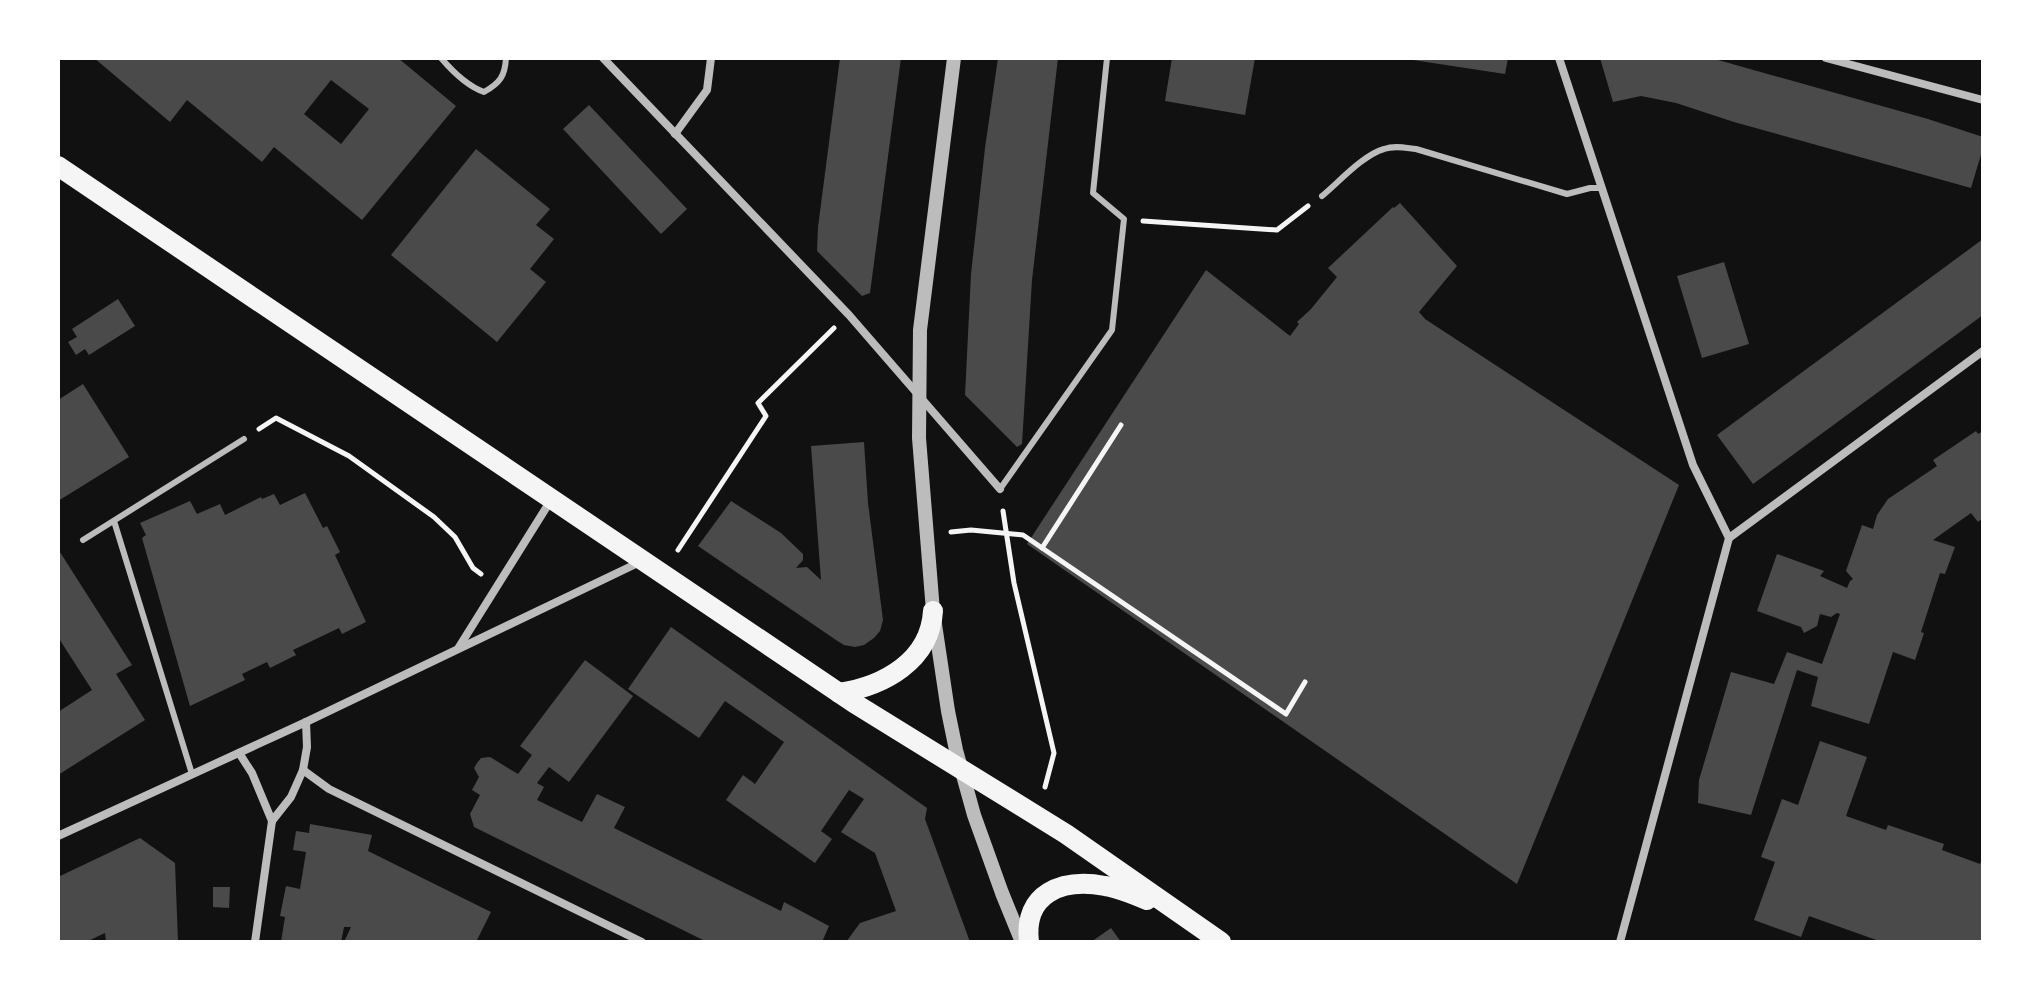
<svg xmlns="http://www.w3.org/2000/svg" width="2041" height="1000" font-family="'Fira Sans Condensed',sans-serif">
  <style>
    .building { fill: #4a4a4a; fill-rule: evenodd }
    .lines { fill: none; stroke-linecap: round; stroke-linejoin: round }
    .path { stroke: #f5f5f5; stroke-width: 5 }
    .service { stroke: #bcbcbc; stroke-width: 6 }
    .minor { stroke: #bcbcbc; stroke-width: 8 }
    .tertiary { stroke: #bcbcbc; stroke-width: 14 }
    .primary { stroke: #f5f5f5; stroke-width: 20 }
  </style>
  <rect width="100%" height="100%" fill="#111"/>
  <g class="building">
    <path d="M94 58H398L456 106 362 220 274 147 262 162 187 100 170 122ZM331 80 369 109 341 144 304 114Z"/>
    <polygon points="840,58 901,58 870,293 862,296 817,251 818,227"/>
    <polygon points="998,58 1058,58 1032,280 1022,444 1017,447 965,395 971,274 985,148"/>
    <polygon points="1172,58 1255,58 1245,115 1165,101"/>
    <polygon points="1413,58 1508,58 1505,74 1413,60"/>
    <polygon points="1600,58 1711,58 1928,119 1983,137 1983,148 1971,188 1734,122 1676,103 1641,96 1613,102"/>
    <polygon points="589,105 687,209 661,234 563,129"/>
    <polygon points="476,149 550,209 536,225 554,239 530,269 546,282 497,342 391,255"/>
    <polygon points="1400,203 1457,266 1419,312 1425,319 1679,485 1517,884 1027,544 1206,270 1290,336 1299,324 1297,322 1311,309 1337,277 1328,268 1393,207 1394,208"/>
    <polygon points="1983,239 1983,315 1753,484 1717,435"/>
    <polygon points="1724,262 1749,344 1702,358 1677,276"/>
    <polygon points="118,299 135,326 89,355 85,349 76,355 68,342 77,337 72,329"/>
    <polygon points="83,384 129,457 58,501 58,400"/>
    <polygon points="1976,431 1978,434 1983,431 1983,518 1978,522 1971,513 1933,540 1955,547 1945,574 1940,573 1921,632 1924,633 1915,660 1893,652 1869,724 1811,706 1818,677 1797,670 1751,815 1698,803 1699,780 1731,672 1774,684 1787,652 1822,664 1840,614 1837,613 1831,617 1820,614 1817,626 1804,633 1801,627 1757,611 1777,554 1824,571 1820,576 1847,588 1850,581 1853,579 1846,571 1862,525 1873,529 1877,515 1888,499 1937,466 1933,460"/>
    <polygon points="864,442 868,503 883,620 880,631 874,638 864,645 855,647 844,645 836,640 698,546 731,501 781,533 803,554 803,560 796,568 807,567 821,580 811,446"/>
    <polygon points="305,493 323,528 327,526 340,552 335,555 366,622 342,634 339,628 293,650 296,655 270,668 267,662 242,674 245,680 190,706 142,538 146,535 140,523 190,501 197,514 220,504 225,515 261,497 262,499 274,494 280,505"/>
    <polygon points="58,549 132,665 116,674 145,720 58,775 58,712 92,690 58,637"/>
    <polygon points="671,627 927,808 925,819 970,942 846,942 860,923 896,911 875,853 841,832 864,799 849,790 821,831 832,839 815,863 726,800 743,775 755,784 784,742 725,701 699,738 628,689"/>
    <polygon points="585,660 633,696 569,782 549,767 537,783 544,787 537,800 582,822 597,794 625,807 614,828 781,911 784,902 829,926 822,942 707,942 474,827 470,814 480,795 472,790 479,777 474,768 477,763 481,758 490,757 518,774 532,755 520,746"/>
    <polygon points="1820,741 1867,757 1846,816 1886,830 1888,825 1944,844 1942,850 1980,864 1983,856 1983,942 1882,942 1809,916 1801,937 1754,920 1775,862 1761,857 1782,799 1798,805"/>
    <polygon points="310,824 372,835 368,851 491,912 476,942 344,942 351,927 344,927 341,942 281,942 285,917 280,916 286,886 300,889 306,852 293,850 296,831 309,833"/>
    <polygon points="140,838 175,863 178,942 106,942 105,933 86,942 58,942 58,877"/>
    <polygon points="213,887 230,887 229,908 213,907"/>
    <polygon points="1111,928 1121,942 1091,942"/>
  </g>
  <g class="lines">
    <g class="path">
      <polyline points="1143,221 1277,230 1308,206"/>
      <polyline points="259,429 276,418 349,456 434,517 455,537 473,568 481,574"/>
      <polyline points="1003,511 1014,583 1054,753 1045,787"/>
      <polyline points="951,532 971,530 1023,535 1286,714 1305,682"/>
      <polyline points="1042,548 1121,425"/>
      <polyline points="678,550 766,416 758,403 834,328"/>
    </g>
    <g class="service">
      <path d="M441 58C453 72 467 86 484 92 500 83 505 76 506 58"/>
      <path d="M1322 196C1339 182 1363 155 1384 149 1395 145 1406 148 1416 149L1567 194 1590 188H1601"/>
      <polyline points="1000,489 1112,330 1124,219 1093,193 1107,58"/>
      <polyline points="114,521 192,774"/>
      <polyline points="83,540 244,439"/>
    </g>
    <g class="minor">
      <polyline points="603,58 849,315 1000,489"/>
      <polyline points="1559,58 1693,465 1729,538"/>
      <polyline points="1826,58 1983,100"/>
      <polyline points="675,134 707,90 711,58"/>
      <polyline points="459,647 551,500"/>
      <polyline points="239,753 252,773 272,821"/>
      <polyline points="303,770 329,789 642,942"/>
      <polyline points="58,836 306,722 640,562"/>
      <polyline points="255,942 272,821 291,797 303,770 307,747 306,722"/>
      <polyline points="1620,942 1729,538 1983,351"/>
    </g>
    <polyline class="tertiary" points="954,58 920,330 919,438 933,611 948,711 956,750 974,815 1002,893 1022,942"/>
    <g class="primary">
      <polyline points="58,166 854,703 1066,834 1221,942"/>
      <path d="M839 693C884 686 930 661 933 611"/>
      <path d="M1029 942C1023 893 1062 878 1105 886 1119 888 1133 894 1147 900"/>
    </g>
  </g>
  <rect width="2041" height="1000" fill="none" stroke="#ffffff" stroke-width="120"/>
</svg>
